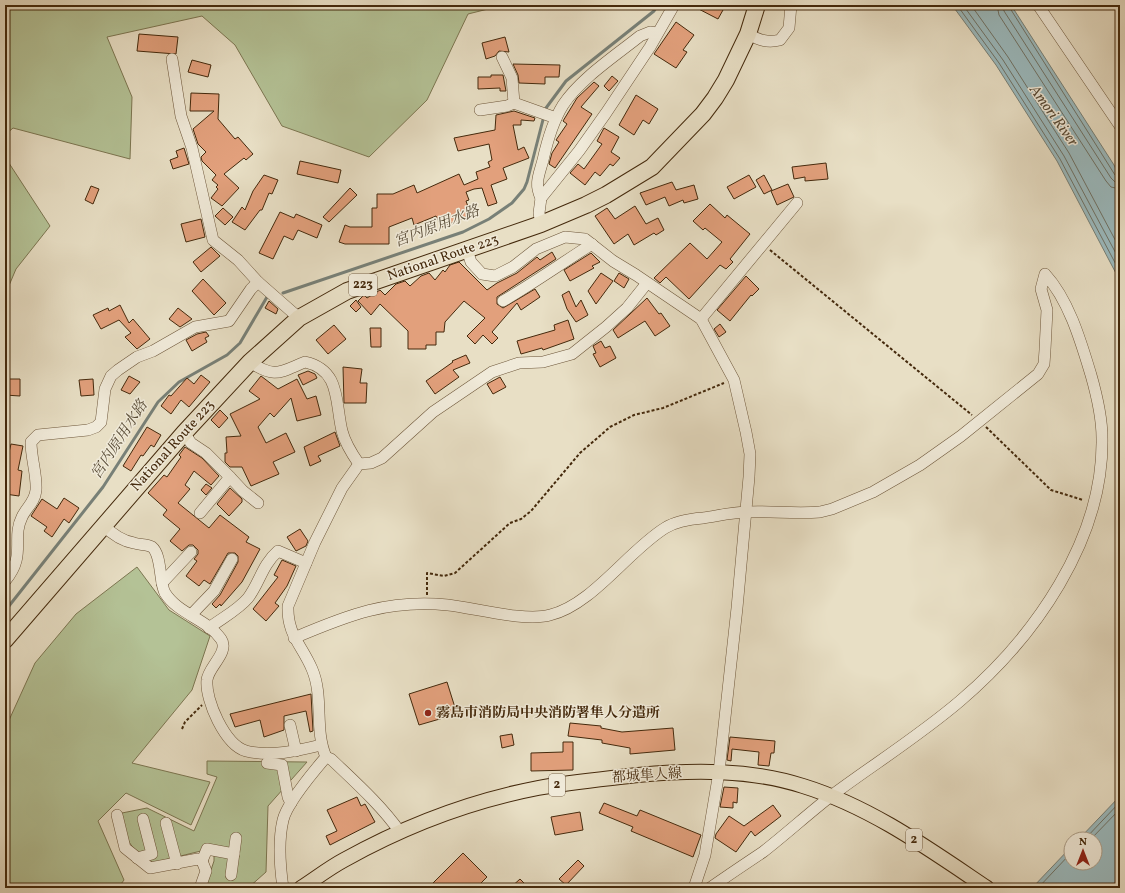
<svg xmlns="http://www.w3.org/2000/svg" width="1125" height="893" font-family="Vollkorn,'Noto Serif JP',serif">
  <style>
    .green { fill: #b4c296; stroke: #7c7651 }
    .water { fill: #9bbabe; stroke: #788077 }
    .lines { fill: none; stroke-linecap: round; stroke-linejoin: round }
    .shore { stroke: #707265; stroke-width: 1 }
    .stream { stroke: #788077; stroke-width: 3 }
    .building { fill: #e2a07c; stroke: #44290c }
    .minor-casing { stroke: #6d563a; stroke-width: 12 }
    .major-casing { stroke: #44290c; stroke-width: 16 }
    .highway-casing { stroke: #44290c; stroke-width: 18 }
    .path { stroke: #44290c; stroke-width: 2; stroke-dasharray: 3 2; stroke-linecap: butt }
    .minor { stroke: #f0ead9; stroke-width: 11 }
    .major { stroke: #e8dfc5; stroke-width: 14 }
    .highway { stroke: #e8dfc5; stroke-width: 16 }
    .poi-dot { fill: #8f2418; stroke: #f0ead9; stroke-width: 1.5 }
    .labels { text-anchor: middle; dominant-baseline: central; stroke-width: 3; stroke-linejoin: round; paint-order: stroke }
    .shield { fill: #f0ead9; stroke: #78634a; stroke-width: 1 }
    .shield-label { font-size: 13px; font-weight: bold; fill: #44290c }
    .street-label { font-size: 14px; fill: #44290c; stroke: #f0ead9 }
    .poi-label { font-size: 14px; font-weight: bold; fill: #44290c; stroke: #f0ead9; text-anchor: start }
    .water-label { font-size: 15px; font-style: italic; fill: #5a4d38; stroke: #f0ead9 }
  </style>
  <rect width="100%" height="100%" fill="#e8dfc5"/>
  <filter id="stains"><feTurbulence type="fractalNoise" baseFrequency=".005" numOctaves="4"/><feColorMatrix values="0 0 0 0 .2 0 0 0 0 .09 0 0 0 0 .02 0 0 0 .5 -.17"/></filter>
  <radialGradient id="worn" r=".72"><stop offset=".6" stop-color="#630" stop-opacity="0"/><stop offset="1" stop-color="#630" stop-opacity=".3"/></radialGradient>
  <g class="green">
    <polygon points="5,5 504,5 468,14 427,100 369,157 282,126 235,45 202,16 107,37 132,97 130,159 13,128 5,135"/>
    <polygon points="5,157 50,226 16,269 5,295"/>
    <polygon points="137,567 169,610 210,636 192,690 132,763 210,782 191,825 126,793 98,821 124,880 118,888 5,888 5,729 35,663 76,614"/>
    <path d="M207 761 307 762 268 806 266 872 248 888H205L214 861V854L205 850 152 863C127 845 127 843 122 813L147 808 194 831 217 777 207 774Z"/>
  </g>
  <g class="water">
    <polygon points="952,5 1011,5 1114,165 1120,177 1120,281 1057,161 996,65"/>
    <polygon points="1120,796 1120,888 1032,888 1071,847 1071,863 1095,863 1095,839 1079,839"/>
  </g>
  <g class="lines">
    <g class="shore">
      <polyline points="957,5 999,63 1060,159 1120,272"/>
      <polyline points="963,5 1003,60 1064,156 1120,261"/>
      <polyline points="971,5 1008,57 1069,153 1120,249"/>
      <polyline points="997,5 999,15 1106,181 1111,187 1120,189"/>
      <polyline points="1003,5 1004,11 1111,178 1115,182 1120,183"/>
      <polyline points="1008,5 1115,175 1120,178"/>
      <polyline points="1085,839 1120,802"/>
      <polyline points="1091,839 1120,809"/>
      <polyline points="1038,888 1071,853"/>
    </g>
    <g class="stream">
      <polyline points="283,293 463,232 489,219 512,203 524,189 527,182 546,108 566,81 654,11 658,5"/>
      <polyline points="5,611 103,487 158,402 179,382 227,355 240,343 267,297"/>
    </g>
  </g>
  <g class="building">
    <polygon points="691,5 712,5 723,10 718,19"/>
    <polygon points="676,22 694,35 683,50 687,52 676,68 654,54"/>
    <polygon points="139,34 178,37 176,54 137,51"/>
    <polygon points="505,37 509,52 499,51 495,56 486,59 482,43"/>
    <polygon points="192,60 211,65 208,77 188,72"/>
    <polygon points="513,64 560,65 559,77 545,77 545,84 519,83 518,75"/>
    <polygon points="491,75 503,75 506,91 500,91 500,88 478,89 478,77 491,77"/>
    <polygon points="612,76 618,81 609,91 604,86"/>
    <polygon points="594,82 599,86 581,107 592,114 555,168 549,164 552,153 559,142 556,140 567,124 563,121 577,98"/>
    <polygon points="191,93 219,94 218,119 235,139 238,137 253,154 246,160 244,158 224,174 239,188 222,206 211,198 218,189 216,187 218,185 212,180 216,175 202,161 201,157 206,152 198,144 193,129 214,111 190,111"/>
    <polygon points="636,95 658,109 649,124 643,120 634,135 619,125"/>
    <polygon points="514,111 535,118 534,121 521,120 521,125 513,125 518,150 524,147 529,158 503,168 507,179 491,185 497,203 488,206 482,188 474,189 466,192 469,200 466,201 471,215 442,227 436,216 414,225 412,218 389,227 389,244 345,244 339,242 345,225 350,227 372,227 372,208 377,208 377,194 393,194 414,185 417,193 459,174 464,185 478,179 476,172 490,167 488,162 492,160 489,144 458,151 454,138 495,130 496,115"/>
    <polygon points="604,128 619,137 611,152 620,158 613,166 610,164 600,176 595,172 585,185 570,173 578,164 584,169 602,144 597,141"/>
    <polygon points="184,148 189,164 173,169 170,160 178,157 176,151"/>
    <polygon points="300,161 341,170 338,183 297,174"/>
    <polygon points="826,163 828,179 805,181 805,177 794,179 792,167"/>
    <polygon points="264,175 278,180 272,194 269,193 262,210 260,210 245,230 232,222 242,207 245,210 253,191"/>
    <polygon points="749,175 756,187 734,199 727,187"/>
    <polygon points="764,175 772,190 764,194 756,180"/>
    <polygon points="672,182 676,190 694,185 698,199 684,203 683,200 669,206 665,197 646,205 640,193"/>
    <polygon points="788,184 794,197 777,205 771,191"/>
    <polygon points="91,186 99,189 93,204 85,200"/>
    <polygon points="350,188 357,195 329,222 323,217"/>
    <polygon points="710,204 725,218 727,215 750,234 730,259 733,262 726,269 720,265 689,299 666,277 660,283 654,278 690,243 707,259 722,242 705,228 703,230 693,221"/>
    <polygon points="635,206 646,224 658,218 664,230 656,235 654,233 634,245 628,234 614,244 595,216 607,208 615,219"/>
    <polygon points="223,208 233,217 225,225 215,216"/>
    <polygon points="280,212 294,218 296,214 322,225 317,238 298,230 293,240 284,236 273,259 259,253"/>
    <polygon points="201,219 205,237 186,242 181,224"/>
    <polygon points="211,247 220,256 201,272 193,262"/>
    <polygon points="552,252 556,259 497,297 497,304 503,308 535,289 540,297 521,310 517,303 492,332 498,338 492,344 483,335 475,344 467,336 485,318 464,301 445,322 444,332 436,332 436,345 426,345 426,349 408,349 408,331 380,304 371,315 358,301 364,295 367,298 380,290 385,295 396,284 405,281 410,286 421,276 429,273 435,280 443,270 445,272 450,265 459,262 487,290 497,283 517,273 537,257 540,260"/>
    <polygon points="591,253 600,262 592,266 594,268 570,281 564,270"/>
    <polygon points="601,273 613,281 596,304 588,291"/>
    <polygon points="619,273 629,279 624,288 614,281"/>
    <polygon points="746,276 759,289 752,296 751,295 730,321 717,310"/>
    <polygon points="203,279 226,303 214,315 192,291"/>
    <polygon points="569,291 576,307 581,300 588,315 576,322 567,309 562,295"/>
    <polygon points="647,298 659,314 661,313 670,326 655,336 645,321 618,338 613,330"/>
    <polygon points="356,300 361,307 356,312 350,306"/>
    <polygon points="269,301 278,309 276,314 265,308"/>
    <polygon points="120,305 129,323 133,319 150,339 137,349 125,337 131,333 119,320 101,329 93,315 108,308 109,311"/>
    <polygon points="178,308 192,319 180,327 169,319"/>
    <polygon points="568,320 574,339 543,350 542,348 521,354 517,341 555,330 554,325"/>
    <polygon points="720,324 726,332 719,337 714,329"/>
    <polygon points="334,325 346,339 328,354 316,340"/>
    <polygon points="370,328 381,328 381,347 371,347"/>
    <polygon points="206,332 209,336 205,338 207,342 192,351 186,340 197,334"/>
    <polygon points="601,341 605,348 610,346 616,358 600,367 593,354 596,353 593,346"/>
    <polygon points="466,355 470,363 453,370 459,377 435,394 426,381 453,362 452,361"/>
    <polygon points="343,367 362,369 360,383 367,383 366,403 344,403"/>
    <polygon points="308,371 315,374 317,378 303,385 298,375"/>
    <polygon points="201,375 210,382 189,407 181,400 171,414 161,406 169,395 171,396 187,378 194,384"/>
    <polygon points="129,376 140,382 130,394 121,390"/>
    <polygon points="261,376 278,389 297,379 307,399 316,396 321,415 297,421 291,398 274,417 270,413 258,427 266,443 286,433 295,452 273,462 279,474 251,486 242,467 230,467 225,462 225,453 227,453 226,437 241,436 230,414 260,399 249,391"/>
    <polygon points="500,377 506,387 493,394 487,384"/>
    <polygon points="6,379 20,379 20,396 5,395"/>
    <polygon points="93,379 94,395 81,396 79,380"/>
    <polygon points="220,410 228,418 219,428 211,420"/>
    <polygon points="147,427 161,435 154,447 151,445 143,456 141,455 131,471 123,466"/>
    <polygon points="335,432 340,446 318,456 321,461 310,466 304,447"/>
    <polygon points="11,444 23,446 18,470 22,471 19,496 5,494 5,469"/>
    <polygon points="185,447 202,458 219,476 211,485 194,471 185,485 190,489 178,503 209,528 220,515 249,537 246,542 260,549 242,582 221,606 220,604 216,608 212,604 220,595 238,562 238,556 235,553 228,553 210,584 204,580 199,586 186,576 197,561 194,559 198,554 198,550 193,545 189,545 182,551 170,541 180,529 163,515 167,510 148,493 164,475 167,477 181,457 179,455"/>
    <polygon points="206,484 212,488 206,495 201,490"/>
    <polygon points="230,488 242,499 242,502 229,516 217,504"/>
    <polygon points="64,498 79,508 69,523 64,519 52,537 44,531 47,527 31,516 42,499 57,509"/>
    <polygon points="300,529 308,541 306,546 296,551 287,537"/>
    <polygon points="282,560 296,566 287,586 275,603 279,606 266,621 253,609 278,577 274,575"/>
    <polygon points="447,682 457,714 419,725 409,694"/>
    <polygon points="311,694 313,731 310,732 306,711 284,716 284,730 264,737 260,720 235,727 230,714"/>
    <polygon points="570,723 601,726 601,728 622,732 673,728 675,750 630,754 630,748 602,743 602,740 568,736"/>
    <polygon points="512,734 514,745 502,748 500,736"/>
    <polygon points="730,737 775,741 774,753 771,753 769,766 758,765 759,752 732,749 731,761 727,760"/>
    <polygon points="563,742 573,742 573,770 531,771 531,753 563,752"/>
    <polygon points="724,787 738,788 737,803 733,802 733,808 720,807"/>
    <polygon points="357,797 361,806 365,804 375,822 330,845 326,836 337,831 327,810"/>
    <polygon points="604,803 637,816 640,810 701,835 693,857 631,831 633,827 599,813"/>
    <polygon points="773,805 781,816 755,836 751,831 736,852 715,838 716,834 729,816 744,826"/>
    <polygon points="580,812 583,830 555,835 551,817"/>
    <polygon points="463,853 487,877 476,888 428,888"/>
    <polygon points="578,860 584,866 566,885 559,879"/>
    <polygon points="520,879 529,888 510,888"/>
  </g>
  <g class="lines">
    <g class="minor-casing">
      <g id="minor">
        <polyline points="1038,5 1120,126"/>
        <path d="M748 34C759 40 767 43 780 40L789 28 791 5"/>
        <polyline points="502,57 512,78 514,103 556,118"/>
        <polyline points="172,59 181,116 192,148 213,240 238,260 258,282 299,318"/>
        <polyline points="480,110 507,106 514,103"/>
        <path d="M541 198C534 184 539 175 543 160 547 142 553 121 563 105 580 79 615 56 640 36L650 32 657 33"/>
        <polyline points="541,224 539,213 541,198 579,151 606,113 650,47 674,5"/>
        <polyline points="467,250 471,262 482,274 495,276 513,267 536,249 565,237 585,239 613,261 636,275 701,319 734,380 746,432 750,454 749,477 737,608 719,772 705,855 694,888"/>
        <path d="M503 301C534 283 562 263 592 244"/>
        <polyline points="701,319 797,203"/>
        <path d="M250 362C275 379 280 372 305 362 341 370 335 402 342 431 345 443 352 454 359 464"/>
        <polyline points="184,433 191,443 206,453 230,477 200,513"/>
        <polyline points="230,477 243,491 258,503"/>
        <path d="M103 525C112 534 122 541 134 543 139 545 147 544 152 547 162 555 159 582 165 593 178 614 207 619 221 639 230 652 208 667 207 680 205 700 225 745 246 751 270 757 297 751 321 745"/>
        <path d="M5 581C27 555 11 539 22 517 26 508 35 502 36 490 37 475 31 458 31 442L38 435 88 430 96 427 101 422 105 389 111 376 118 370 137 357 153 351 195 327 229 321 251 289 258 282"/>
        <polyline points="162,583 191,552"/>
        <polyline points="191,615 214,591 232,559"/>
        <path d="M209 628C222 618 238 610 248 598 260 582 262 565 278 551L306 563"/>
        <path d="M294 638C348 615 388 599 448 605 475 608 525 622 550 615 592 605 628 551 665 528 676 521 690 519 703 518 717 516 733 512 748 512 772 511 796 514 820 512L832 509 873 492 920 465 961 436 1038 374 1044 364 1045 350 1047 310 1041 289 1045 274C1069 300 1081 342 1091 375 1097 396 1102 417 1102 438 1104 540 1034 638 960 701 919 736 874 764 831 796 808 814 786 834 763 852 745 864 727 876 710 888"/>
        <polyline points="290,725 296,751"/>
        <path d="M326 757 331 759C355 782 381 805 400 832"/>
        <polyline points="267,763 282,765 288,797 291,803"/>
        <polyline points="117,815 125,848 150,868 198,859 202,861 206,871 200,888"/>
        <polyline points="166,823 177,864"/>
        <polyline points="137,858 152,854 143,819"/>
        <polyline points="202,861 207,849 234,854"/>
        <polyline points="231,875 236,838"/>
        <path d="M283 888C280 867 278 841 283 820 287 803 314 771 326 757 314 729 324 697 312 669 302 645 287 635 288 606L315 542 342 488 359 464 371 463 382 458 433 412 492 372 519 363 543 362 572 354 606 327 627 308 647 283"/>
      </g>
    </g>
    <g class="major-casing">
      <path id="major" d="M301 888C315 879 329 868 344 860 405 826 471 801 538 788 571 782 605 779 638 775 692 770 751 769 803 786 871 807 929 849 987 888"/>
    </g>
    <g class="highway-casing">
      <polyline id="highway" points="5,640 184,433 250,362 299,318 347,291 541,224 586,205 606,195 652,167 703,114 715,98 726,80 748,34 757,5"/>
    </g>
    <g class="path">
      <polyline points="770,250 972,415"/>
      <polyline points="986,427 1051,490 1083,500"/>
      <polyline points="427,595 427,573 444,576 455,573 510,523 521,519 531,511 580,453 610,427 634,415 663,408 724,383"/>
      <polyline points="182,729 185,722 202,705"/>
    </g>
    <use href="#minor" class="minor"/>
    <use href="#major" class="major"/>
    <use href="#highway" class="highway"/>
  </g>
  <circle class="poi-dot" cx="428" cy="713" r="4"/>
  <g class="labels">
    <g class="shield">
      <rect x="349" y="274" width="28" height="22" rx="3"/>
      <rect x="549" y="774" width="16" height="22" rx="3"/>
      <rect x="906" y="829" width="16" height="22" rx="3"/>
    </g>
    <g class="shield-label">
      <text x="363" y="285">223</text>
      <text x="557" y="785">2</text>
      <text x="914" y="840">2</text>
    </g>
    <g class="street-label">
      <text transform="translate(443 258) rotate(-19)">National Route 223</text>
      <text transform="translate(173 446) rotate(-48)">National Route 223</text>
      <text transform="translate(647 776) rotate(-4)">都城隼人線</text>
    </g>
    <g class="poi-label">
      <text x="436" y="713">霧島市消防局中央消防署隼人分遣所</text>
    </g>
    <g class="water-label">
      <text transform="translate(1053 116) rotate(54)">Amori River</text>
      <text transform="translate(437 227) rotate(-21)">宮内原用水路</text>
      <text transform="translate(120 440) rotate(-57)">宮内原用水路</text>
    </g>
  </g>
  <rect width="1125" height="893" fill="none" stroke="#e8dfc5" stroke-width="20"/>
  <rect x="6" y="6" width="1113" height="881" fill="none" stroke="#44290c" stroke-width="2"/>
  <rect x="10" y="10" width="1105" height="873" fill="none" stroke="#44290c"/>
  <g transform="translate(1083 851)"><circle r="19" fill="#f0ead9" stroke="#ab9d87"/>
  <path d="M0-3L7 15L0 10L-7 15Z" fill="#8f2418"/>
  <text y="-6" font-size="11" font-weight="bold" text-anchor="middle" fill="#44290c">N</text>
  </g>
  <rect width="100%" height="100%" filter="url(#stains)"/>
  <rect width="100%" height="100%" fill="url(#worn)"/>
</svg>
